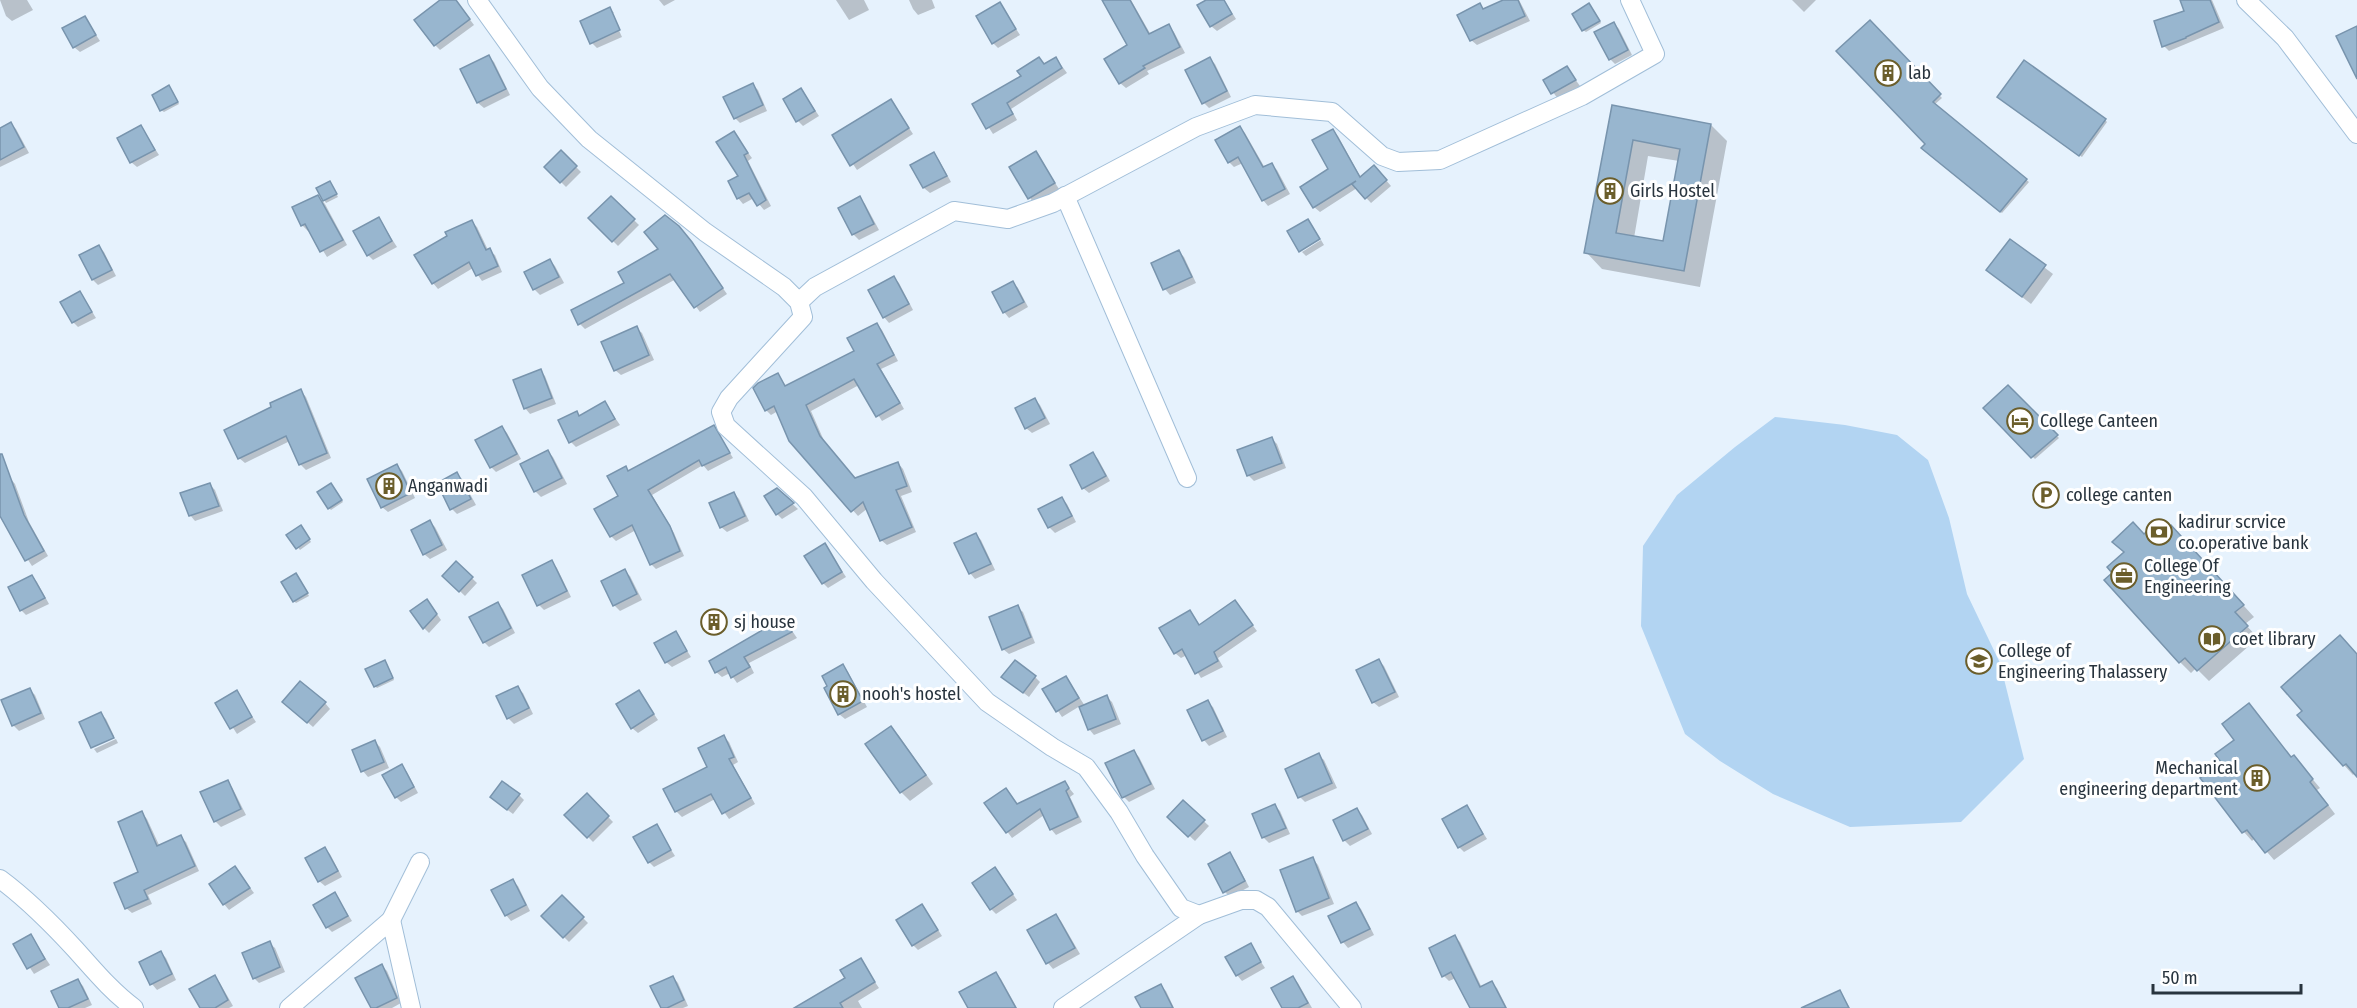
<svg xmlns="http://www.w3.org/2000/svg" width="2357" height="1008" font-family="'Fira Sans Condensed',sans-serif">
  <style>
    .green { fill: #b2d4f2 }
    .shadow { fill: #0003; fill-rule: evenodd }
    .building { fill: #98b6cf; stroke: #7894ad; stroke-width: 1.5; fill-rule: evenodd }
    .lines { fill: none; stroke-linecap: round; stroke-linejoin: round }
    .minor-casing { stroke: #a1bed8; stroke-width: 20 }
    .minor { stroke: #fff; stroke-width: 18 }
    .labels { text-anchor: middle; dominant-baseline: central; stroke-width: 6; stroke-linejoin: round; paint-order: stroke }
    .poi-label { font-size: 18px; fill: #28343e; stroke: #fff; text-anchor: start }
  </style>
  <rect width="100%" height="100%" fill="#e6f2fd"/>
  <polygon class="green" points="1775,417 1845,425 1897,435 1928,460 1949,518 1967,594 2000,663 2024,759 1961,822 1850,827 1773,794 1720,761 1685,734 1641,626 1643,546 1677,495 1735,447"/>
  <g class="shadow">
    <polygon points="0,0 27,0 33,10 12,21 6,16"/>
    <polygon points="443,0 455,0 474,25 440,50 435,45"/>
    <polygon points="659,0 675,0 664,6"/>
    <polygon points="836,0 864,0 869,10 849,20"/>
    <polygon points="909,0 932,0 935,8 918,15 913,9"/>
    <polygon points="1114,0 1131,0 1151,35 1169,26 1174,32 1185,53 1147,71 1149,74 1126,88 1120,83 1129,45"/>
    <polygon points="1209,0 1224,0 1236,19 1217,31 1211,26"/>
    <polygon points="1506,0 1519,0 1530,21 1477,45 1471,40 1480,5 1485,10"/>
    <polygon points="1792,0 1816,0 1804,12"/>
    <polygon points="2193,0 2212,0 2224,28 2169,51 2164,46"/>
    <polygon points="1000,4 1020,35 998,48 993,43"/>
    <polygon points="1591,7 1601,23 1586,32 1583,30"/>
    <polygon points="610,9 614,13 611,13 622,37 597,48 592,43"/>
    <polygon points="85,18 100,41 80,52 74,47"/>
    <polygon points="1869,22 1942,98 1934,105 2029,182 2002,213 1925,150 1927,144"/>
    <polygon points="1614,23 1619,29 1632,55 1615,64 1610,59"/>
    <polygon points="489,57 494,62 510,95 484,108 478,103 462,70"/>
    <polygon points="1056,58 1067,73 1011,109 1017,120 993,134 974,105 1023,77 1039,59 1045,64"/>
    <polygon points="1210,59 1215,64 1231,97 1209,108 1204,103"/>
    <polygon points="1567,68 1580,86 1558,99 1545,81"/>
    <polygon points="753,85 758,90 767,111 740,123 735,118"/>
    <polygon points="171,89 179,104 164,112 161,110"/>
    <polygon points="801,89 819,116 803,126 798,121"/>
    <polygon points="2001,99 2105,120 2107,122 2082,157"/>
    <polygon points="891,101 913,134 857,170 834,136"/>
    <path d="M1613 107 1711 125 1727 141 1700 287 1602 269 1586 252ZM1648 156 1679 161 1664 243 1634 238Z"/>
    <polygon points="11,124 16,129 29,153 0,167 0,129"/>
    <polygon points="141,127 159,155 137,167 131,162"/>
    <polygon points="1240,128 1245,133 1265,168 1271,164 1277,170 1290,194 1268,206 1263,200 1243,163 1234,167 1229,162"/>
    <polygon points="1333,131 1338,136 1361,178 1379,172 1391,186 1371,203 1357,188 1320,212 1314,207 1330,170"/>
    <polygon points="733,133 752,158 748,161 771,206 764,210 754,198 743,204 738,198 740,177"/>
    <polygon points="561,152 581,172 566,187 546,167"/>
    <polygon points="1036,153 1059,189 1034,204 1011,167"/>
    <polygon points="934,154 939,160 951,182 930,193 924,188 912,165"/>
    <polygon points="330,182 338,197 326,203 318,188"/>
    <polygon points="318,196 325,204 347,245 327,257 310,230 308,231 302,225 294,207"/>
    <polygon points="611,198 639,225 618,246 590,218"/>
    <polygon points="860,198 865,204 879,230 859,240 854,235 840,208"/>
    <polygon points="379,219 397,247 373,260 368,255"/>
    <polygon points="472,222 477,227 488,250 495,255 502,272 482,281 473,268 438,289 433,283"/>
    <polygon points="684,233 727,294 700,312 676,279 585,329 580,324 626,284 660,250"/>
    <polygon points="1321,240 1324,245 1306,256 1302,252"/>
    <polygon points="2010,241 2053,274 2031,304 1988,270"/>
    <polygon points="99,247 104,252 116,276 98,285 93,280 81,256"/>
    <polygon points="1179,252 1184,257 1196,283 1170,295 1165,289"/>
    <polygon points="550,261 555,266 564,283 540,295 534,289 526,273"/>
    <polygon points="894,278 899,283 913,310 889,323 884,317"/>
    <polygon points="1013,283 1018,288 1028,307 1009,318 1004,312"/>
    <polygon points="80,292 96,318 78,327 73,322"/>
    <polygon points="877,324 882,330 898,361 881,369 904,409 882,421 859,385 811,411 825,443 855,479 898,463 903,469 912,492 901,496 916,532 887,545 881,540 868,508 858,516 791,440 778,411 771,415 766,410 778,375 787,387 856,351"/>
    <polygon points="636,328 642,333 654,360 621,375 615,370"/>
    <polygon points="540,371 545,376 556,404 530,414 525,408"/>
    <polygon points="2008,387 2059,438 2035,459 1985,408"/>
    <polygon points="301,391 306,397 331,458 306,470 300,464 290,441 245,463 239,458"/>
    <polygon points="1035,400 1040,405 1050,424 1032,433 1026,428"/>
    <polygon points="605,403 620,425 576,447 571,442 576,413 580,417"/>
    <polygon points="714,427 733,458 708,471 703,465 652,495 674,533 684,556 656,569 651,564 636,530 616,541 611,536 625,468 630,472"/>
    <polygon points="502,428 507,433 521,459 496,472 491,467"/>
    <polygon points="1272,439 1277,444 1286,468 1254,481 1248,475"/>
    <polygon points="548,452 553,457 567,484 541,497 535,491 522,465"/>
    <polygon points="1093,454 1098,459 1110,481 1089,493 1083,488"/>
    <polygon points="397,466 402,471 415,498 388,512 382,507"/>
    <polygon points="457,474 462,479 476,505 457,514 452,509"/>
    <polygon points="10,478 15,484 29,522 48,556 32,566 0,517 0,482"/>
    <polygon points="210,485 215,490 223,511 195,521 190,515"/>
    <polygon points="333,487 343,502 331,510 329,508"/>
    <polygon points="777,490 798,509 782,519 777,514"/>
    <polygon points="734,493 739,499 749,521 727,532 721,527"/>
    <polygon points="1062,499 1067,504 1076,522 1055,533 1050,528 1040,509"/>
    <polygon points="430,522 435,527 447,550 430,559 424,554"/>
    <polygon points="303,529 311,542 300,550 289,536"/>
    <polygon points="2165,532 2182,538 2254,617 2245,624 2258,638 2209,681 2196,668 2191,673 2180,662 2144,536"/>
    <polygon points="976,535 981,540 995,570 975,579 970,573"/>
    <polygon points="825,545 846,577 828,588 823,583"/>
    <polygon points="552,562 557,568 571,597 544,610 539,605"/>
    <polygon points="456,563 477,583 465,596 444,576"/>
    <polygon points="624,571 630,576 642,600 620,611 614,605 603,582"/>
    <polygon points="32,576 37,582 49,604 26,615 21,610"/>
    <polygon points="298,577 309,596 296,603 294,601"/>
    <polygon points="1235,602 1257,631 1218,658 1223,667 1201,678 1187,655 1181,658 1175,653 1190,612 1200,626"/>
    <polygon points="497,603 503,609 515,633 489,647 484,642"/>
    <polygon points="432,607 441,620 429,633 424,628"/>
    <polygon points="1017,607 1023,612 1035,643 1009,654 1003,649"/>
    <polygon points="784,619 797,638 749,663 754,673 737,683 730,673 722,677 716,672"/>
    <polygon points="676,633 691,657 672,667 666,662"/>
    <polygon points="2357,655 2357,775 2355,773 2353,775 2344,765"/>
    <polygon points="1379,661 1384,666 1399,697 1379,707 1373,702"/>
    <polygon points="387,664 394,680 377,688 375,686"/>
    <polygon points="843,666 848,672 867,707 845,719 839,714"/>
    <polygon points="1035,677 1040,682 1029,697 1009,682"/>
    <polygon points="1066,677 1085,706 1107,697 1112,702 1121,724 1094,735 1089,729 1080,706 1062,717 1044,690"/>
    <polygon points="517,688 523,693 533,714 514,724 508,718"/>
    <polygon points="29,689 35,695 45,719 19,731 13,725"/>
    <polygon points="236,692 256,722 237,734 217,703"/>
    <polygon points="639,692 658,720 638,733 632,728"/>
    <polygon points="1207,702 1213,707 1227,737 1209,746 1204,740 1189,711"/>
    <polygon points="325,703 330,709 313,727 290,707"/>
    <polygon points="101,714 106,719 114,736 92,746"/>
    <polygon points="891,728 899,736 933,784 910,801 901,792 868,744"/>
    <polygon points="724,737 729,742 738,762 733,765 755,804 729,819 715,799 682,817 676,811 666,790 709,768"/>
    <polygon points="116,739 118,743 97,753 94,749"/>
    <polygon points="374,741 380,747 389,768 368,777 363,771 354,750"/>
    <polygon points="1133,751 1139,757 1155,789 1129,802 1124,797"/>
    <polygon points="1318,755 1324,760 1337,788 1305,802 1300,797"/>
    <polygon points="2294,757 2320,788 2317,790 2335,814 2274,860 2255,838 2252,841 2244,832 2202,778"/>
    <polygon points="402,766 407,772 418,793 401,802 396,797"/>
    <polygon points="227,782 232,787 246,815 221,827 215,821 202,793"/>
    <polygon points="1065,783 1074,794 1070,797 1082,822 1056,835 1051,829 1044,815 1012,838 986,803 1011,795 1018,805"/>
    <polygon points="519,795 524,800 513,814 497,802"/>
    <polygon points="587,795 613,822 593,842 567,815"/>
    <polygon points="1183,802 1209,826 1195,841 1169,817"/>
    <polygon points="1275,806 1280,811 1290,834 1269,843 1264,838 1254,815"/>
    <polygon points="1467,807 1487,839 1464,852 1459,847"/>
    <polygon points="1357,810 1362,815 1372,834 1350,846 1344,840 1335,821"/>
    <polygon points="142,813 147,819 160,847 180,837 186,842 199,871 148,895 152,904 132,913 126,908 140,873"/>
    <polygon points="656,826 675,856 654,867 649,862"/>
    <polygon points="324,849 330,854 342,877 325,886 319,881"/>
    <polygon points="1230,854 1235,860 1249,887 1230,897 1225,892"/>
    <polygon points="1313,859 1318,865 1334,904 1302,916 1297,911"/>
    <polygon points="235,868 254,893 229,910 224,904"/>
    <polygon points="995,869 1017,900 996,914 991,909"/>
    <polygon points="512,881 518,886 530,911 511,921 506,915"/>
    <polygon points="335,894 352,921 332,932 327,927"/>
    <polygon points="562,897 588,923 569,942 543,916"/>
    <polygon points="1356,904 1361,909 1374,935 1348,948 1343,942 1330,917"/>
    <polygon points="922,905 942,936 918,950 913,945"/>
    <polygon points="1056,916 1061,921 1080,954 1053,969 1048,963 1029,930"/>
    <polygon points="31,936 50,965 34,974 15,945"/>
    <polygon points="1455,937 1460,942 1482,988 1491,983 1497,988 1507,1008 1471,1008 1456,978 1449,981 1444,976"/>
    <polygon points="269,943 275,948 285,972 259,983 254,978"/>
    <polygon points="1250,945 1265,968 1242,981 1237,975"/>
    <polygon points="161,953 166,958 176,980 157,990 152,984 141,963"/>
    <polygon points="860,960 879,988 858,1001 862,1008 798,1008 847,978"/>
    <polygon points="382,966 387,971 401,1003 392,1008 373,1008"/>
    <polygon points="996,974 1001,979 1017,1008 970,1008"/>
    <polygon points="215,977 220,983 233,1006 229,1008 201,1008"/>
    <polygon points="673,977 678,983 688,1006 683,1008 662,1008"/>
    <polygon points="1293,978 1298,983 1312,1008 1284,1008"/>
    <polygon points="78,981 83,986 92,1005 85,1008 60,1008"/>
    <polygon points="1161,986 1166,991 1174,1008 1142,1008"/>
    <polygon points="1840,992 1850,1008 1811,1008"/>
  </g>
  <g class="building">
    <polygon points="440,0 456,0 470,19 434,46 414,20"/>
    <polygon points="1102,0 1130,0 1149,34 1169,24 1180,47 1143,66 1145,68 1119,84 1104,59 1127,45"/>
    <polygon points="1206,0 1224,0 1232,14 1210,27 1197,5"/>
    <polygon points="1503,0 1518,0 1525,16 1470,41 1457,15 1480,3 1483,9"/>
    <polygon points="2180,0 2210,0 2219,22 2186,37 2186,38 2162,47 2154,21 2184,11"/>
    <polygon points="1000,2 1016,29 992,44 976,16"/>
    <polygon points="1589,3 1600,21 1582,31 1572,14"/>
    <polygon points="610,7 620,30 590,44 580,21"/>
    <polygon points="85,16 96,35 73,48 62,28"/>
    <polygon points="1870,20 1941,94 1933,102 2027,179 2000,212 1921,148 1925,144 1836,51"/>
    <polygon points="1614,22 1628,50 1609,60 1594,32"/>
    <polygon points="2357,26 2357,79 2336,36"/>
    <polygon points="489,55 506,89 477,103 460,69"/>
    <polygon points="1039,57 1044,64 1056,57 1062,68 1007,103 1013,114 986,129 972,104 1021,76 1017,71"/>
    <polygon points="1210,57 1227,91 1202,104 1185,70"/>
    <polygon points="2024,60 2106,119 2079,156 1997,97"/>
    <polygon points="1567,66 1576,80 1551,94 1543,80"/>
    <polygon points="753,83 763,105 734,119 723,97"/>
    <polygon points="169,85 178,102 160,111 152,95"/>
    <polygon points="801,88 815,111 796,122 783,99"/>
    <polygon points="891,99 909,128 850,166 832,135"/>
    <path d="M1612 105 1711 124 1684 271 1584 253ZM1633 140 1680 149 1663 241 1616 233Z"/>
    <polygon points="11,122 24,147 0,160 0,128"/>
    <polygon points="141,125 155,150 130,163 117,138"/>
    <polygon points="1240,126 1263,167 1272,163 1285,189 1262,201 1238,157 1228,163 1215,140"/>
    <polygon points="1333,129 1360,177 1374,165 1387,180 1365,199 1352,184 1356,181 1313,208 1300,187 1328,169 1312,140"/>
    <polygon points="734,131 748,153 744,155 766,200 757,206 749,193 737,199 728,181 738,176 716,142"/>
    <polygon points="561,150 577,166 560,183 544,167"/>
    <polygon points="1036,151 1055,183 1028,199 1009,167"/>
    <polygon points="934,152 947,176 923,188 910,165"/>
    <polygon points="330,181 337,194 323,201 316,188"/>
    <polygon points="318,195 343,240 320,252 305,224 301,226 292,207"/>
    <polygon points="611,196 635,219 612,242 588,218"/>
    <polygon points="860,196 874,224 852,235 838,208"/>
    <polygon points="665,215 679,226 692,242 723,288 694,308 670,274 578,325 571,310 624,283 618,272 658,249 644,232"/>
    <polygon points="379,217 392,241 367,256 353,231"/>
    <polygon points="1308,219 1320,239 1299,252 1287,231"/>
    <polygon points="472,220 486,250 490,248 498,266 476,276 469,262 432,284 414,255 447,236 445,232"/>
    <polygon points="2010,239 2046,265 2022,297 1986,270"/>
    <polygon points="99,245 112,270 92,280 79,255"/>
    <polygon points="1179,250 1192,277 1163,290 1151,263"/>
    <polygon points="550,259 559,277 533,290 524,272"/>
    <polygon points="894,276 909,304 883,318 868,290"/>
    <polygon points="1013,281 1024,302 1003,313 992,292"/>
    <polygon points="80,291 92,312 72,323 60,302"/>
    <polygon points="877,323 894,355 877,364 900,403 876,417 854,379 806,405 820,436 855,478 898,462 907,486 896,490 912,527 880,541 863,502 851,512 789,441 774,406 765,411 753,388 758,383 778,373 785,386 854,351 847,338"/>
    <polygon points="637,326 649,355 614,371 601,342"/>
    <polygon points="541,369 552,398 524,409 513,380"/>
    <polygon points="2008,385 2058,435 2031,458 1983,408"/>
    <polygon points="301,389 327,453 299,465 286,436 238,459 224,430 271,407 270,403"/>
    <polygon points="1035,398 1045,418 1025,429 1015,408"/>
    <polygon points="605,401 615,419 569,443 558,420 577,411 579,416"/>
    <polygon points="714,425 730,453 702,466 699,460 648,490 670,526 680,551 650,565 632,525 610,537 594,509 618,496 607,476 626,466 628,471"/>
    <polygon points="502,426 517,454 490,468 475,440"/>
    <polygon points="1272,437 1282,463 1247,476 1237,450"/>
    <polygon points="548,450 562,478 534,492 520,464"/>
    <polygon points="1093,452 1106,476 1082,489 1070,465"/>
    <polygon points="0,454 2,454 24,515 44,551 25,561 0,516"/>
    <polygon points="397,464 411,493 381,508 367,479"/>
    <polygon points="457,472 471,499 450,510 437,483"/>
    <polygon points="210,483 219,506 189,516 180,493"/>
    <polygon points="331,483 342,500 328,509 317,492"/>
    <polygon points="777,488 794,503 776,515 764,496"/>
    <polygon points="734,492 745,516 720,528 709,503"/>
    <polygon points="1062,497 1072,516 1048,528 1038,509"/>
    <polygon points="430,520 442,545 423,555 411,530"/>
    <polygon points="2133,522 2144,534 2157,522 2165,531 2171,525 2244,605 2235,612 2248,626 2197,671 2185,658 2179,663 2104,580 2112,573 2107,567 2124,552 2112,542"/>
    <polygon points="301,525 310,539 296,549 286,535"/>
    <polygon points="976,533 991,564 969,574 954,543"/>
    <polygon points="825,543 842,572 822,584 804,556"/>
    <polygon points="552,560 567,591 537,606 522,575"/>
    <polygon points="456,561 473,577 459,592 442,576"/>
    <polygon points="625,569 637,594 613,606 601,581"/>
    <polygon points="296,573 308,593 293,602 281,582"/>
    <polygon points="32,575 45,598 20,611 8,587"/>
    <polygon points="427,599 437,614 423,629 410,611"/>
    <polygon points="1235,600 1253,625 1214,652 1218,661 1195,674 1182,649 1174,654 1159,628 1190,610 1199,625"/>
    <polygon points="498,602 511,628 483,643 469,617"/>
    <polygon points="1018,605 1031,637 1002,650 989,617"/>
    <polygon points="785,617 792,632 744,657 750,667 731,678 726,667 715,673 709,661"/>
    <polygon points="676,631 687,651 665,663 654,643"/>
    <polygon points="2340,635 2357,654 2357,777 2346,764 2343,766 2297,715 2302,711 2281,687"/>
    <polygon points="1379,659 1395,692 1372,703 1356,670"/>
    <polygon points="385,660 393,678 374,687 365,669"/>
    <polygon points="1015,660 1036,676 1023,693 1001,677"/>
    <polygon points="843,664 863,701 838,715 824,688 827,686 822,676"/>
    <polygon points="1066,676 1079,698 1056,712 1042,689"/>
    <polygon points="300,681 326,702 307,723 282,702"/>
    <polygon points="518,686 529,708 507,719 496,696"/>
    <polygon points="30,688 41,713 12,726 1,700"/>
    <polygon points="237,690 252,717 230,729 215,703"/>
    <polygon points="639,690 654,714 631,729 616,704"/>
    <polygon points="1107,695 1116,719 1088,730 1079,707"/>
    <polygon points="1208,700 1223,731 1202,741 1187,710"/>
    <polygon points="2249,703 2291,757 2294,755 2313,779 2310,782 2328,805 2265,853 2247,830 2242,833 2200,778 2221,762 2215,754 2234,740 2222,724"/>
    <polygon points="101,712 114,738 91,748 79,722"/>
    <polygon points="891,726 926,775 900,793 865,744"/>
    <polygon points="724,735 734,757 729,759 751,798 722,814 711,794 675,812 663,789 707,767 698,748"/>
    <polygon points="375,740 384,762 361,772 352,750"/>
    <polygon points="1134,750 1151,784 1122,798 1105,763"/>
    <polygon points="1319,753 1332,783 1298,798 1285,769"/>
    <polygon points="402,764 414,787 395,798 382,775"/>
    <polygon points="228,780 241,809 214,822 200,792"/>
    <polygon points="502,781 520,794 507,810 490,797"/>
    <polygon points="1065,781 1069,788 1066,791 1078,817 1050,830 1040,809 1006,833 984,803 1006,788 1017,804"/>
    <polygon points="587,793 609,816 587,838 564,815"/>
    <polygon points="1183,800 1205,820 1188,837 1167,817"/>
    <polygon points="1275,804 1286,828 1262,838 1252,814"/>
    <polygon points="1467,805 1483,834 1458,848 1442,819"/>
    <polygon points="1357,808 1368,829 1343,841 1333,820"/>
    <polygon points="142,811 157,846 181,835 195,866 144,890 148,899 125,909 114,883 138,872 118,822"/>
    <polygon points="657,824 671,850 648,863 633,837"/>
    <polygon points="325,847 338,871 318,882 305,858"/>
    <polygon points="1230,852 1245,881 1223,893 1208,864"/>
    <polygon points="1313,857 1329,898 1296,912 1280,870"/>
    <polygon points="235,866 250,888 223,905 209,884"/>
    <polygon points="995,867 1013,894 990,910 972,883"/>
    <polygon points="513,879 526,905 505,916 491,890"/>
    <polygon points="335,892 348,916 326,928 313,905"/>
    <polygon points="562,895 584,917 563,938 541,916"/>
    <polygon points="1356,902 1370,929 1341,943 1328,916"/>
    <polygon points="922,904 938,930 912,946 896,920"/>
    <polygon points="1056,914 1075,948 1046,964 1027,930"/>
    <polygon points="31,934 45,959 27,969 13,944"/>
    <polygon points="1455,935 1480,987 1492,981 1506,1008 1470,1008 1451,972 1442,977 1429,948"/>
    <polygon points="270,941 280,967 253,979 242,953"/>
    <polygon points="1251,943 1261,962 1236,976 1225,957"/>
    <polygon points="161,951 172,974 150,985 139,962"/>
    <polygon points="861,958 875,982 840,1003 843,1008 794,1008 845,978 840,970"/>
    <polygon points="382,964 397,998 376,1008 371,1008 355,978"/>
    <polygon points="996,972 1016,1008 968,1008 959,992"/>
    <polygon points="215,975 228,1000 215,1008 200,1008 189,989"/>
    <polygon points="673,976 684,1000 667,1008 661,1008 650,986"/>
    <polygon points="1293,976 1308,1003 1298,1008 1282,1008 1271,988"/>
    <polygon points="78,979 88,999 68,1008 59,1008 51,991"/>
    <polygon points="1161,984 1173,1008 1141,1008 1135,997"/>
    <polygon points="1840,990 1849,1008 1801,1008"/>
  </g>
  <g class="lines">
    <g class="minor-casing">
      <g id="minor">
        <polyline points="477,0 540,88 589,139 705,232 784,287 799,302 803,317 729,398 721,412 726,426 804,497 874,581 987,702 1052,747 1086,767 1119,812 1145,856 1181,908 1199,915 1241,900 1256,900 1268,907 1352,1008"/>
        <polyline points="2246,0 2285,38 2357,134"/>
        <polyline points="1065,196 1187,478"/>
        <polyline points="799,302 815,287 954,211 1008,219 1053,203 1196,127 1255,105 1332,112 1382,156 1398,162 1440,160 1582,96 1655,54 1630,0"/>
        <path d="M0 879C27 899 52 924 75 949 94 970 111 991 134 1008"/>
        <polyline points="391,920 420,862"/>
        <polyline points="289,1008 391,920 411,1008"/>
        <polyline points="1063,1008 1199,915"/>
      </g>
    </g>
    <use href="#minor" class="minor"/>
  </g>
  <defs>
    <g id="building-ring" transform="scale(1.35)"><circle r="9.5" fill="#fff" stroke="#6b5e2b" stroke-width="1.5"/><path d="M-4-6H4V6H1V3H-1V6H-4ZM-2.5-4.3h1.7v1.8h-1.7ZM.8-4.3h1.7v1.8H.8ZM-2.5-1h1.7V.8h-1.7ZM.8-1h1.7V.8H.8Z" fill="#6b5e2b"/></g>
    <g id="hotel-ring" transform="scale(1.35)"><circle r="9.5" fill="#fff" stroke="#6b5e2b" stroke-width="1.5"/><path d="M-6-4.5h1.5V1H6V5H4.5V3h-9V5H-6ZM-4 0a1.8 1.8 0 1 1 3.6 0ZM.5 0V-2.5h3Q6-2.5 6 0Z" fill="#6b5e2b"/></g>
    <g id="parking-ring" transform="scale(1.35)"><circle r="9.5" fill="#fff" stroke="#6b5e2b" stroke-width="1.5"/><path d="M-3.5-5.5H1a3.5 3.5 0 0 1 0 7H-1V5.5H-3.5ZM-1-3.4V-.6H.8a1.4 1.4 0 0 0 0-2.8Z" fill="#6b5e2b"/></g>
    <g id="bank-ring" transform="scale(1.35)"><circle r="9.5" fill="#fff" stroke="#6b5e2b" stroke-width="1.5"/><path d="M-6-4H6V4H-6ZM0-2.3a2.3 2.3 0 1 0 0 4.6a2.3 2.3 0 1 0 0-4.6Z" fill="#6b5e2b"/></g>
    <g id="office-ring" transform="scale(1.35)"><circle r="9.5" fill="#fff" stroke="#6b5e2b" stroke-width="1.5"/><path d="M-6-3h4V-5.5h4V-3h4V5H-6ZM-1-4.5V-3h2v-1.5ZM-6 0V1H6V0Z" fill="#6b5e2b"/></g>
    <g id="library-ring" transform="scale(1.35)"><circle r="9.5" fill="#fff" stroke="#6b5e2b" stroke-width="1.5"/><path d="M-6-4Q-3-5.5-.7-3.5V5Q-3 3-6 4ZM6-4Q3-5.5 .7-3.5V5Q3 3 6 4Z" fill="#6b5e2b"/></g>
    <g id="university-ring" transform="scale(1.35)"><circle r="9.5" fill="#fff" stroke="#6b5e2b" stroke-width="1.5"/><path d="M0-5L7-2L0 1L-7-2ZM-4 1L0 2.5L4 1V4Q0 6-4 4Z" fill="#6b5e2b"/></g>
  </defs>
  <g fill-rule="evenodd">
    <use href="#building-ring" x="1888" y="73"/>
    <use href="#building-ring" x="1610" y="191"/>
    <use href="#hotel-ring" x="2020" y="421"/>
    <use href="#building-ring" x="389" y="486"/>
    <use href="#parking-ring" x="2046" y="495"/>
    <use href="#bank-ring" x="2159" y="532"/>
    <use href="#office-ring" x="2124" y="576"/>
    <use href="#building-ring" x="714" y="622"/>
    <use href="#library-ring" x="2212" y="639"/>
    <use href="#university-ring" x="1979" y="661"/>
    <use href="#building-ring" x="843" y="694"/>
    <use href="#building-ring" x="2257" y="778"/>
  </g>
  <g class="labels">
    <g class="poi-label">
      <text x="1908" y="73">lab</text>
      <text x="1630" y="191">Girls Hostel</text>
      <text x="2040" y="421">College Canteen</text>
      <text x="408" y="486">Anganwadi</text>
      <text x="2066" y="495">college canten</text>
      <text x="2178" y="522">kadirur scrvice<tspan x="2178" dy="21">co.operative bank</tspan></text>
      <text x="2144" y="566">College Of<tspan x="2144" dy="21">Engineering</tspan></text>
      <text x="734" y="622">sj house</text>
      <text x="2232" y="639">coet library</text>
      <text x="1998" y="651">College of<tspan x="1998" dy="21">Engineering Thalassery</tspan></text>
      <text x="862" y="694">nooh's hostel</text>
      <text x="2238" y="768" text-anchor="end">Mechanical<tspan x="2238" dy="21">engineering department</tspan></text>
    </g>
  </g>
  <path d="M2153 984v9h148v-9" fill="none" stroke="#28343e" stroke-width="3"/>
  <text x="2162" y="984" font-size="18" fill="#28343e" stroke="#ffffff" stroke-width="4.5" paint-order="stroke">50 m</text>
</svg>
